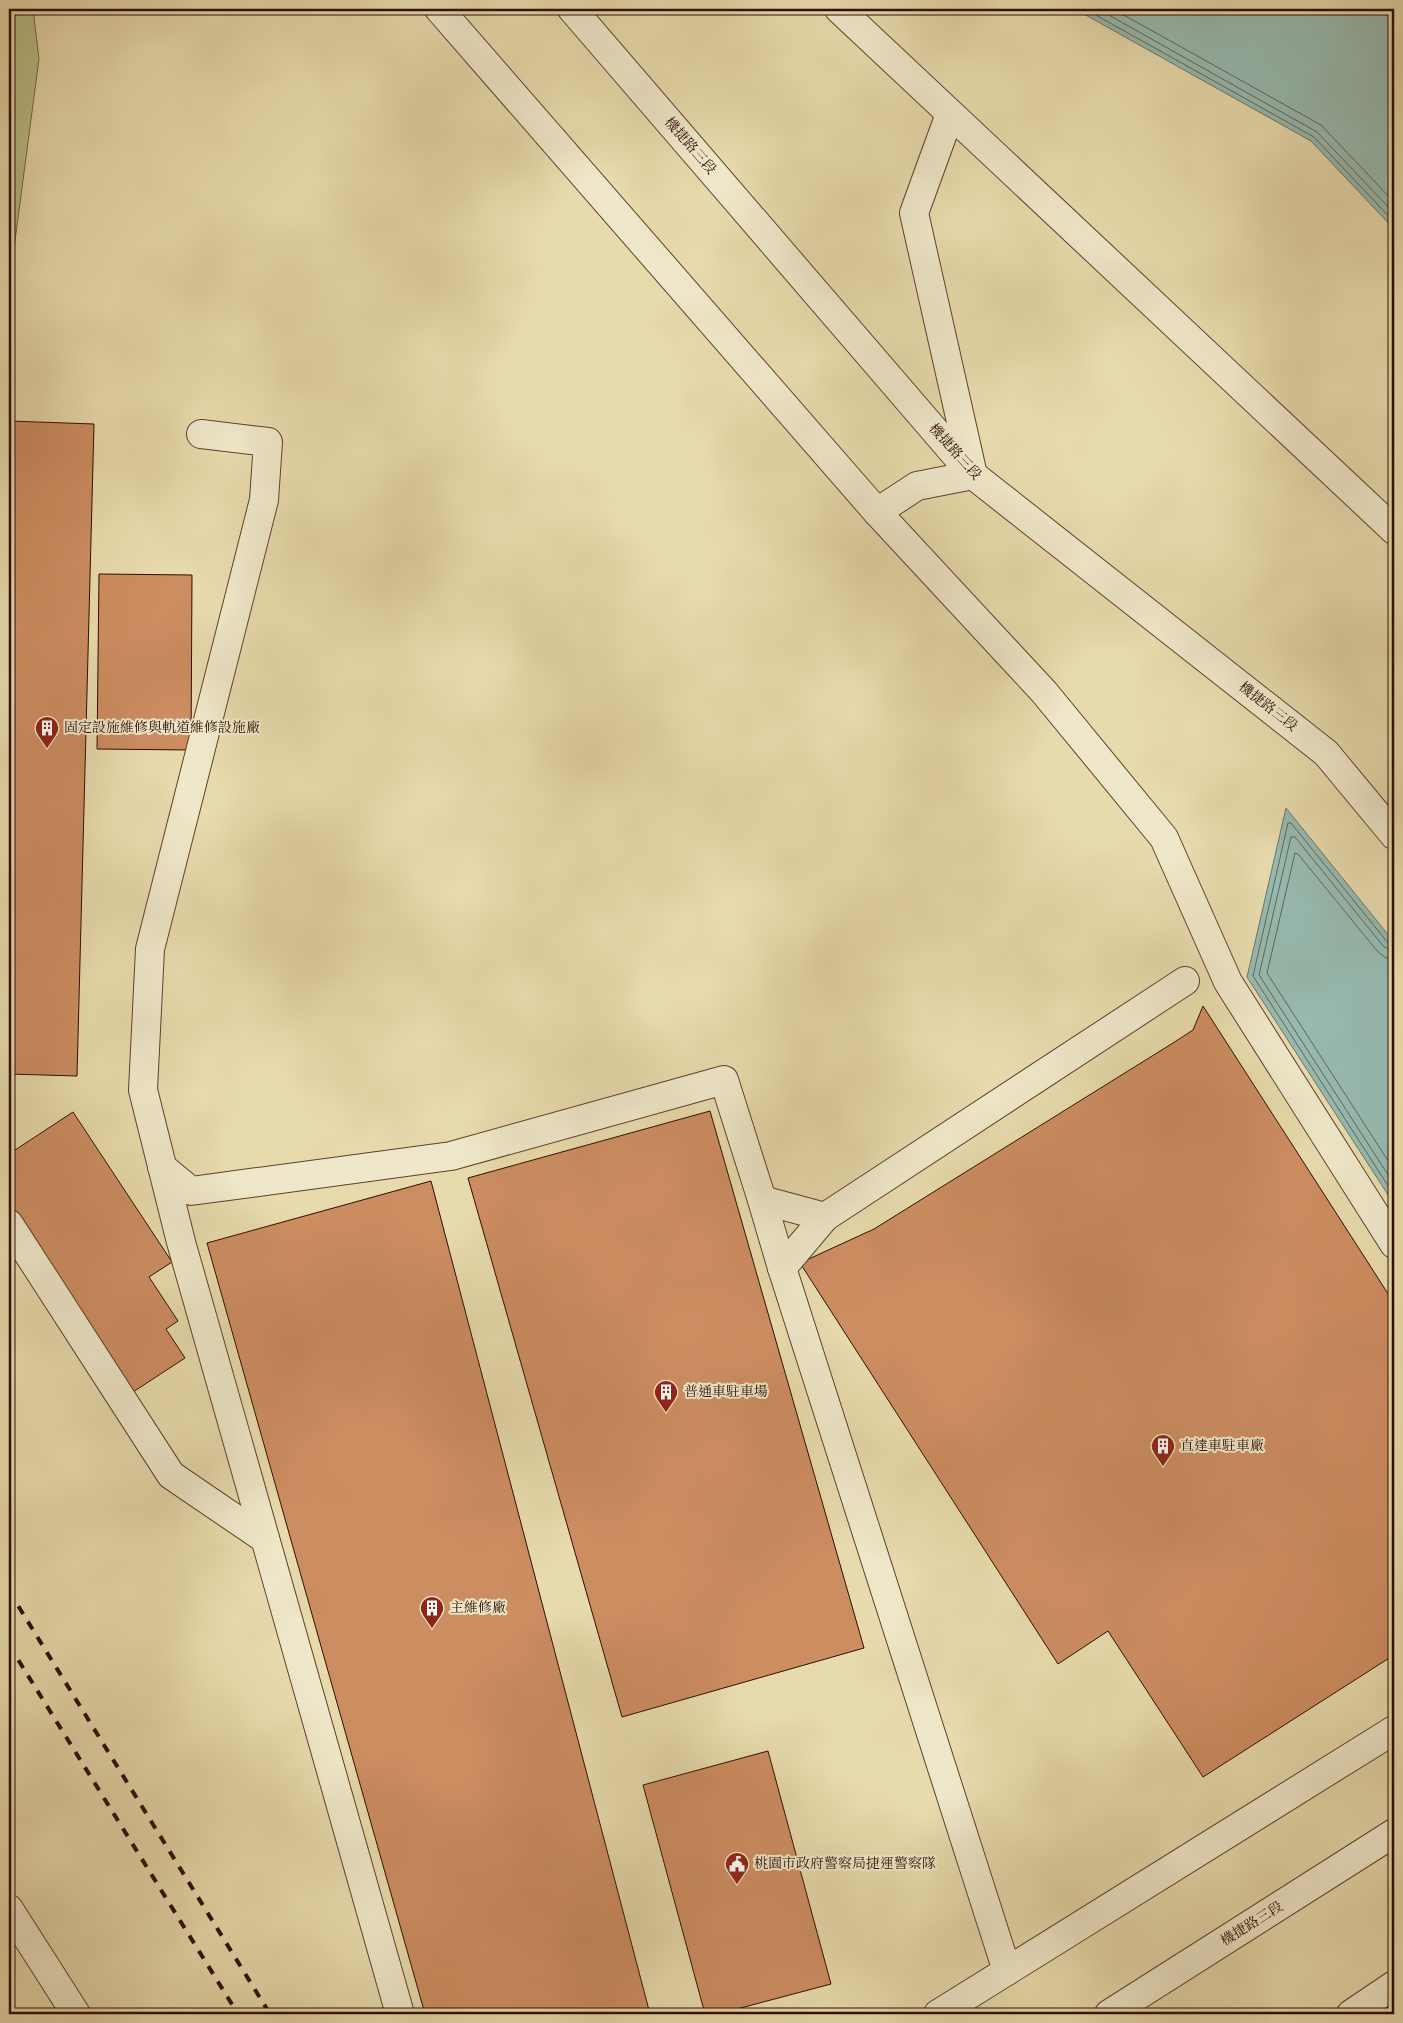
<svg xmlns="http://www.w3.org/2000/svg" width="1403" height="2023" font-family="'Old Standard TT','Noto Serif TC',serif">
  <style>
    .green { fill: #bbbe86; stroke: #746644 }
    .water { fill: #97bab0; stroke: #6d756b }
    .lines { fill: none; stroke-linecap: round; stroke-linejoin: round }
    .shore { stroke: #62645a; stroke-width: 1 }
    .building { fill: #cc8d61; stroke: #2e0d03 }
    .minor-casing { stroke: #5c402d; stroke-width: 30 }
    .minor { stroke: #efe7c9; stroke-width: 28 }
    .rail { stroke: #2e0d03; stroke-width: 4; stroke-dasharray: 9 9; stroke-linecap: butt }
    .labels { text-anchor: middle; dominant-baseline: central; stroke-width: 4; stroke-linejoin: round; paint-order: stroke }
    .street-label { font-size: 14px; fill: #2e0d03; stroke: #efe7c9 }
    .poi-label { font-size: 14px; fill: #2e0d03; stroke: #efe7c9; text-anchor: start }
  </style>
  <rect width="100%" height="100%" fill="#e7daac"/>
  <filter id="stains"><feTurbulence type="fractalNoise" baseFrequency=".004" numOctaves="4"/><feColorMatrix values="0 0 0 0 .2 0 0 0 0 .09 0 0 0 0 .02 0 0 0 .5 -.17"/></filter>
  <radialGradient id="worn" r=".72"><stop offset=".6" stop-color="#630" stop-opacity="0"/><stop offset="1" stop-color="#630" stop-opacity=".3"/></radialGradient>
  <polygon class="green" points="9,9 33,9 39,59 9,286"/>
  <g class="water">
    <polygon points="1075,9 1394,9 1394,229 1311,141"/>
    <polygon points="1286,808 1394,942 1394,1204 1247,977"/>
  </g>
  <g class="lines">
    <g class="shore">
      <polyline points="1085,9 1314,137 1394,222"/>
      <polyline points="1098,9 1317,132 1394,213"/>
      <polyline points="1113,9 1321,125 1394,202"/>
      <polyline points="1394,945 1388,943 1291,823 1288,823 1253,976 1394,1195"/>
      <polyline points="1394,951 1384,947 1295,837 1291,837 1259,975 1394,1184"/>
      <polyline points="1394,959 1386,958 1378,952 1298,854 1295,853 1267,973 1394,1170"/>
    </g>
  </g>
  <g class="building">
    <polygon points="9,421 94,424 77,1076 9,1074"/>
    <polygon points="99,574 192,575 191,750 97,749"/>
    <polygon points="1203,1006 1394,1303 1394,1655 1203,1777 1108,1631 1058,1664 800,1263 874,1229 1173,1043 1193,1030"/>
    <polygon points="710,1111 864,1648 622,1717 468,1178"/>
    <polygon points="73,1112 172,1262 149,1277 178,1321 166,1329 185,1358 130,1394 9,1210 9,1154"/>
    <polygon points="431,1181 650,2014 425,2014 207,1243"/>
    <polygon points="768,1751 831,1984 718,2014 705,2014 643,1785"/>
  </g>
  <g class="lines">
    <g class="minor-casing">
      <g id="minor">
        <polyline points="439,9 877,512 1044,692 1164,838 1228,982 1394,1244"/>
        <polyline points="572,9 973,475 1326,753 1394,835"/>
        <polyline points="839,9 1394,530"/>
        <polyline points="201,434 268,442 264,500 150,949 143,1090 181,1242 400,2014"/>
        <polyline points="877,512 917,486 973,475 914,213 950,114"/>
        <polyline points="162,1167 191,1191 451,1156 724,1080 762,1200 825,1217 1185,981"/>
        <polyline points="762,1200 782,1268 1007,1971"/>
        <polyline points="9,1224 171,1475 265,1539"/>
        <polyline points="782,1268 825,1217"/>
        <polyline points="9,1909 76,2014"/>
        <polyline points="938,2014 1394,1730"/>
        <polyline points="1109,2014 1394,1833"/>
        <polyline points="1351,2014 1394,1985"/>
      </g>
    </g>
    <use href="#minor" class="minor"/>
    <g class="rail">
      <polyline points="9,1591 270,2014"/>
      <polyline points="9,1645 238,2014"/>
    </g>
  </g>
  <defs>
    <g id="building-pin" transform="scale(1.25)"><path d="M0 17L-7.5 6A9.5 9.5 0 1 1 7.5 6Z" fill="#8f2418" stroke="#efe7c9"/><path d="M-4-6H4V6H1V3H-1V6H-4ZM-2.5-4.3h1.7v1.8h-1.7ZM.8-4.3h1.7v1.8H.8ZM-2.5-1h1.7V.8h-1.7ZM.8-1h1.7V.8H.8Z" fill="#fff"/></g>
    <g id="civic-pin" transform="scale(1.25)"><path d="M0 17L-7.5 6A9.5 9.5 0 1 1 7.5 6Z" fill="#8f2418" stroke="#efe7c9"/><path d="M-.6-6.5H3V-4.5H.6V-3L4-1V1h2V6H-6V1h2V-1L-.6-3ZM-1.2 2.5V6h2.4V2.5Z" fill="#fff"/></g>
  </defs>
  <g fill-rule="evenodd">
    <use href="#building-pin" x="47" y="728"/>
    <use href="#building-pin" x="666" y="1392"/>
    <use href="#building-pin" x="1163" y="1446"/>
    <use href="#building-pin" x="432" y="1608"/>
    <use href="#civic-pin" x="737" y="1864"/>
  </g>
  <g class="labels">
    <g class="street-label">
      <text transform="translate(690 146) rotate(49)">機捷路三段</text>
      <text transform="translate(955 452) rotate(48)">機捷路三段</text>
      <text transform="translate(1268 707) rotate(38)">機捷路三段</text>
      <text transform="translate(1252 1924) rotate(-32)">機捷路三段</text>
    </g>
    <g class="poi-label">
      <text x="64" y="728">固定設施維修與軌道維修設施廠</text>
      <text x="684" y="1392">普通車駐車場</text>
      <text x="1180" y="1446">直達車駐車廠</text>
      <text x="450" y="1608">主維修廠</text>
      <text x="754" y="1864">桃園市政府警察局捷運警察隊</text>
    </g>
  </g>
  <rect width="1403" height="2023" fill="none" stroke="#e7daac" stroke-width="30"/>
  <rect x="10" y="10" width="1383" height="2003" fill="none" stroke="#2e0d03" stroke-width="2.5"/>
  <rect x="15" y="15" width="1373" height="1993" fill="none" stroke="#2e0d03"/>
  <rect width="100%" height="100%" filter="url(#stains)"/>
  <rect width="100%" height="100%" fill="url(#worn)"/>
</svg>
